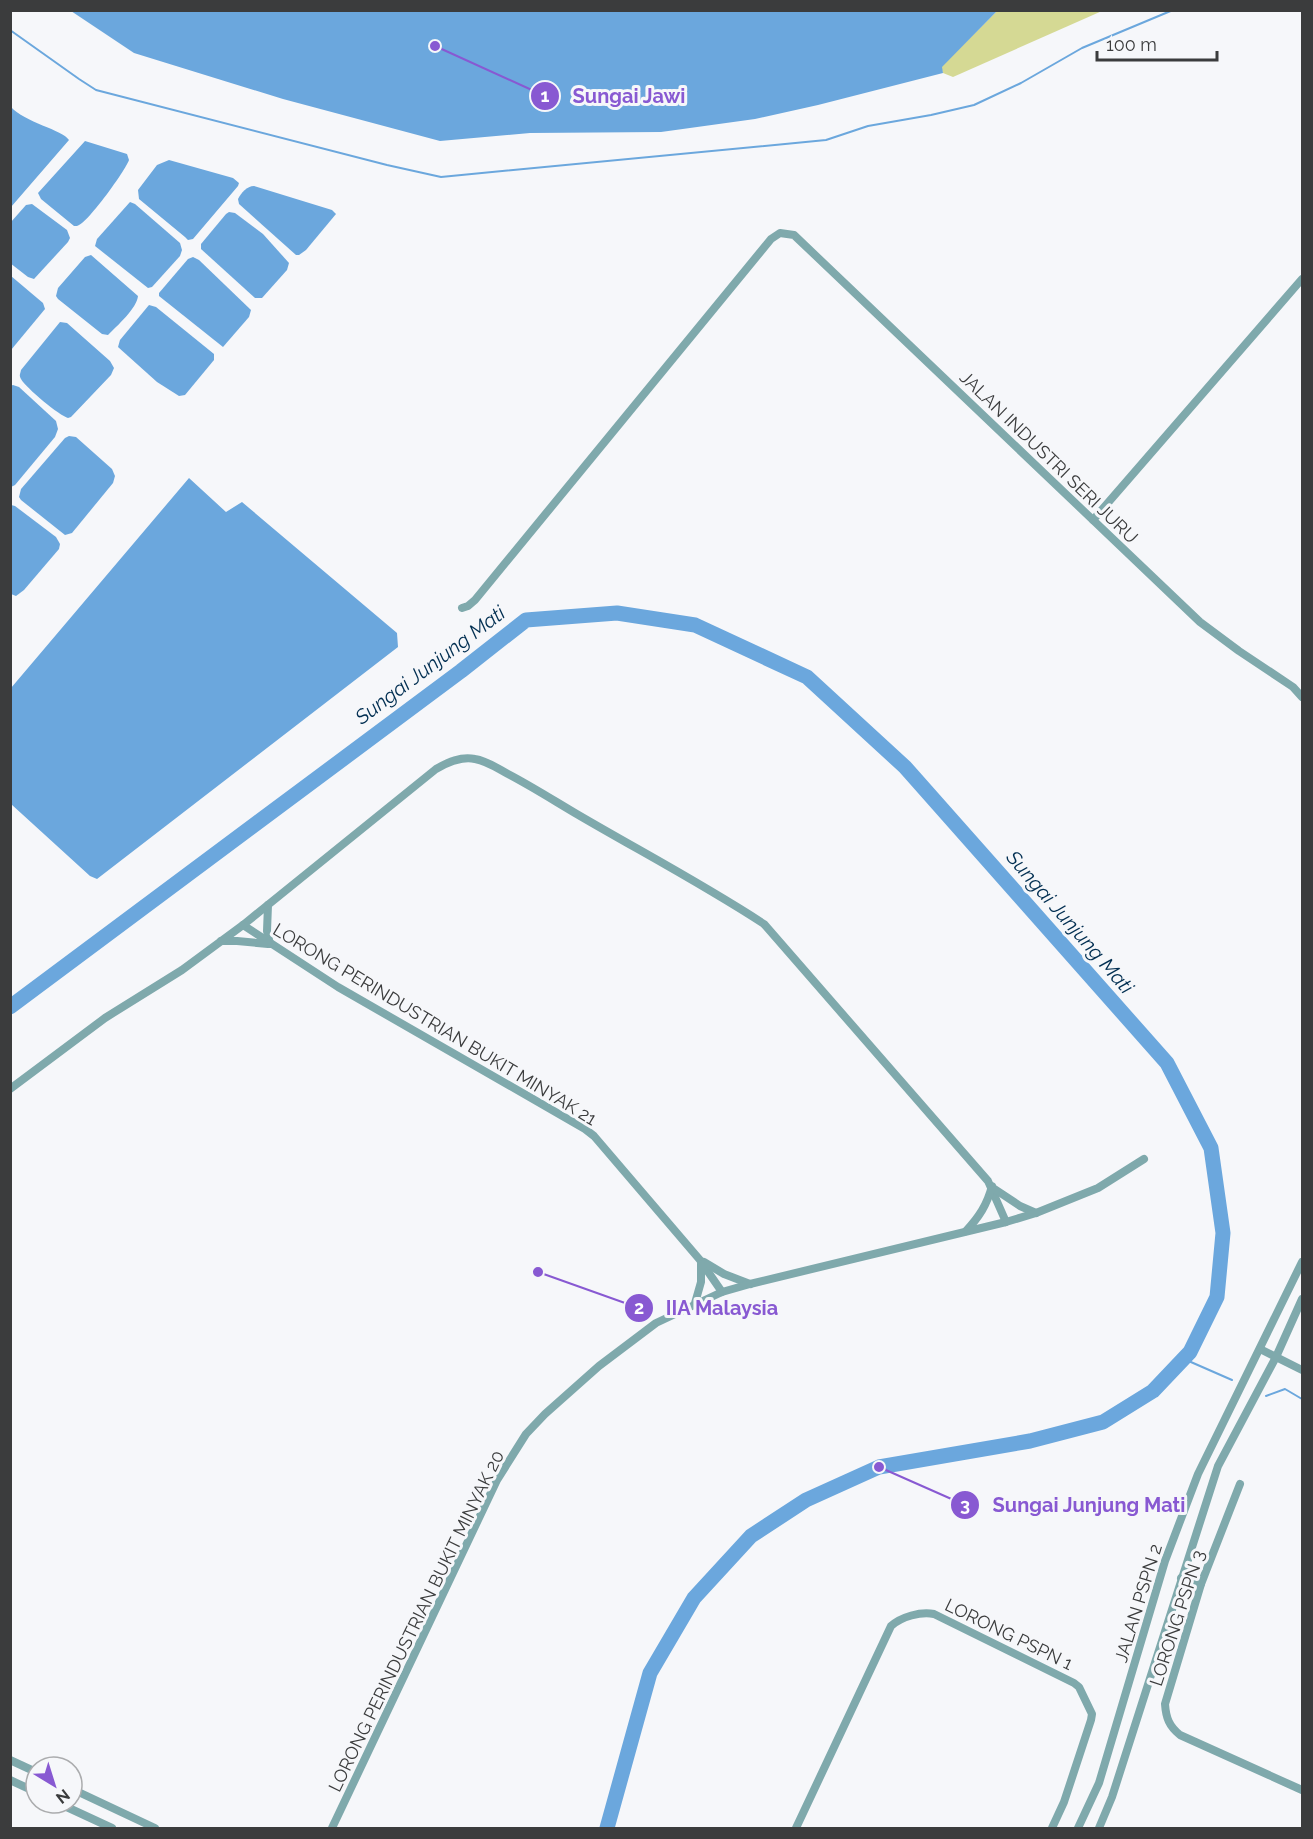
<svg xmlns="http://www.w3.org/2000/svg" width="1313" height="1839" font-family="Raleway,sans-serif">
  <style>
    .green { fill: #d5d994 }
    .water { fill: #6ba7dd }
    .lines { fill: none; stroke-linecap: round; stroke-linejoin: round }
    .stream { stroke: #6ba7dd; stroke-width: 2 }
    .river { stroke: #6ba7dd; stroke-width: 15 }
    .minor { stroke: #7fa9ac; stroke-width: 8 }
    .labels { text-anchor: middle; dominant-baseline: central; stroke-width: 6; stroke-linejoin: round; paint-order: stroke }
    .street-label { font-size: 18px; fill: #3b3c3d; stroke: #f6f7fa }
    .water-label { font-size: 20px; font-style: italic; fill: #002e51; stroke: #f6f7fa }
    .leader { fill: none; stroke: #8859d2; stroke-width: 2 }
    .callout-dot { fill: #8859d2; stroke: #f6f7fa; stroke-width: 2 }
    .mark-label { font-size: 18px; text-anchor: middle; font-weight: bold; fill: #fff }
    .callout-label { font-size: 20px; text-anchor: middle; font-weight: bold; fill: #8859d2; stroke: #f6f7fa; stroke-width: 6; stroke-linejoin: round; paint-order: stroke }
  </style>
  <rect width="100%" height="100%" fill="#f6f7fa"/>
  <polygon class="green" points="997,11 1102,11 953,77 943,73 941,67"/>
  <g class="water">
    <polygon points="71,11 997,11 942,67 943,73 818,105 755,119 661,132 530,133 440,141 283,99 134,53"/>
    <path d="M11 107C24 122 63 130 69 140L11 207Z"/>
    <path d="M85 141 127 154 129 160C125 171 89 221 79 225 78 226 76 226 74 226L41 199 38 193Z"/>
    <polygon points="169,160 233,178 239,183 238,186 193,239 188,240 185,237 139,199 138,190 157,165"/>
    <path d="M254 186 332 210 336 214 306 250 299 255H296L239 204 238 199C241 193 247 186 254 186Z"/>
    <polygon points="130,202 135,204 180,243 182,250 180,256 152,287 148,288 95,246 97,239"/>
    <polygon points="32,204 67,230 70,238 68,242 34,279 28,277 10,263 11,222 26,205"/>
    <polygon points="229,212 235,213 263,234 289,263 287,270 262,298 255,298 201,249 201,244 226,214"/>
    <path d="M91 255 138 296C137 308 117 326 108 335L102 334 58 299 56 296 58 288 85 257Z"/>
    <polygon points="193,257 199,260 251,310 249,317 223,347 159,296 159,293 188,259"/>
    <polygon points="11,276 43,303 45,309 11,350"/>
    <polygon points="149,305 156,307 214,354 214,360 185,395 179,396 157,382 118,347 120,340"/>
    <path d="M60 322 67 323 110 361 114 368 111 375 71 417 68 418C60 416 26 388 21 379 19 375 20 375 21 370Z"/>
    <polygon points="13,385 19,387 56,421 58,429 55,437 15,485 11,487 10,386"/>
    <polygon points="69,436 76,437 112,469 115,476 113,483 72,533 65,535 21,500 19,497 21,489 65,438"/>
    <polygon points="189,478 226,512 242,502 397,633 398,647 97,879 90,876 11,804 11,688"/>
    <polygon points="11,505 15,506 56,537 60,544 59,549 24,590 16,596 11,594"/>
  </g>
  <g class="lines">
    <g class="stream">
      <polyline points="10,30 79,79 96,90 387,165 441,177 826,140 868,126 931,115 974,105 1021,83 1082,48 1173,10"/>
      <polyline points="1184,1359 1232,1380"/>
      <polyline points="1266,1396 1285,1389 1302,1399"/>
    </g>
    <polyline class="river" points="10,1007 461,671 526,620 617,613 695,625 807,677 905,767 1167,1063 1211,1148 1223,1233 1217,1297 1190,1352 1153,1391 1103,1422 1030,1441 879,1467 806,1500 751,1536 694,1598 650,1673 607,1828"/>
    <g class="minor">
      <polyline points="1093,520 1302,279"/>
      <polyline points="462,608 468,606 475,600 771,239 780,233 794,235 1200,622 1239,651 1293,687 1302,697"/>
      <polyline points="268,905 267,931 270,944"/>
      <polyline points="243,925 338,987 585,1129 594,1136 700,1260 722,1292"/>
      <polyline points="221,941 237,941 268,944"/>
      <path d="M10 1089 105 1018 182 970 243 925 436 769C448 762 461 756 475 759 487 761 497 768 508 774 531 786 553 800 575 813 638 850 703 884 764 924L988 1181 1006 1222"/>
      <polyline points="993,1188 1020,1206 1036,1213"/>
      <path d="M966 1231C979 1217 987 1205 992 1186"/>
      <polyline points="704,1262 724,1274 750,1284"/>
      <polyline points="695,1303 701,1282 701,1264"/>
      <polyline points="1260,1349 1302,1370"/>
      <path d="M1240 1484 1201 1584 1165 1704C1166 1718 1169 1726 1180 1735L1302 1790"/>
      <polyline points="1181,1578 1201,1584"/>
      <polyline points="10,1760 36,1772"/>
      <polyline points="10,1780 36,1792"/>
      <polyline points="72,1789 155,1828"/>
      <polyline points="58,1803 112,1828"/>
      <polyline points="332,1828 497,1480 526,1434 545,1414 599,1366 656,1323 722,1292 750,1284 1006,1222 1036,1213 1098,1188 1144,1159"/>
      <path d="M796 1828 891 1626C901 1617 921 1611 934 1614L1074 1683 1079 1687 1092 1714 1091 1720 1064 1802 1052 1828"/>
      <polyline points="1078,1828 1099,1783 1165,1561 1198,1474 1302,1262"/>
      <polyline points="1099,1828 1112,1797 1218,1466 1276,1357 1302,1299"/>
    </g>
  </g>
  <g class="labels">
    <g class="street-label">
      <text transform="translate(1049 457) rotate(44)">JALAN INDUSTRI SERI JURU</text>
      <text transform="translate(435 1024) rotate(31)">LORONG PERINDUSTRIAN BUKIT MINYAK 21</text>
      <text transform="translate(1138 1603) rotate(-73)">JALAN PSPN 2</text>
      <text transform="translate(1177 1618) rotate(-72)">LORONG PSPN 3</text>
      <text transform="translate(416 1621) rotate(-64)">LORONG PERINDUSTRIAN BUKIT MINYAK 20</text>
      <text transform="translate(1009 1634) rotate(26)">LORONG PSPN 1</text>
    </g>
    <g class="water-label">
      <text transform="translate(430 665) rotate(-37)">Sungai Junjung Mati</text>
      <text transform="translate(1070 922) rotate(49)">Sungai Junjung Mati</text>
    </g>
  </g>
  <path class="leader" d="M435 46L545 96M538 1272L639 1308M879 1467L965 1505"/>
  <g class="callout-dot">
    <circle cx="435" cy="46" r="6"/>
    <circle cx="538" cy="1272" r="6"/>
    <circle cx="879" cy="1467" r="6"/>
    <circle cx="545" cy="96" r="15"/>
    <circle cx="639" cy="1308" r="15"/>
    <circle cx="965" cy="1505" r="15"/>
  </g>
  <g class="mark-label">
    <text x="545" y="102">1</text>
    <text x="639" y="1314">2</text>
    <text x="965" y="1511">3</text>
  </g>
  <g class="callout-label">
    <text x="629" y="103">Sungai Jawi</text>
    <text x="722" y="1315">IIA Malaysia</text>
    <text x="1089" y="1512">Sungai Junjung Mati</text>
  </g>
  <rect width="1313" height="1839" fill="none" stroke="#3b3c3d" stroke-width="24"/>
  <g transform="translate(54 1785) rotate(142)"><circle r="28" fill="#f6f7fa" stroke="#abacae" stroke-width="1.5"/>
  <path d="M0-4.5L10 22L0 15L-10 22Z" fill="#8859d2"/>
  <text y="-9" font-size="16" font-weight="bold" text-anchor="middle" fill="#3b3c3d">N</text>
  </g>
  <path d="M1097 51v9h120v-9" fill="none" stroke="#3b3c3d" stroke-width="3"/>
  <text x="1106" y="51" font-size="18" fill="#3b3c3d" stroke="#f6f7fa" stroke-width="4.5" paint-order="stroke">100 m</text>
</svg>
